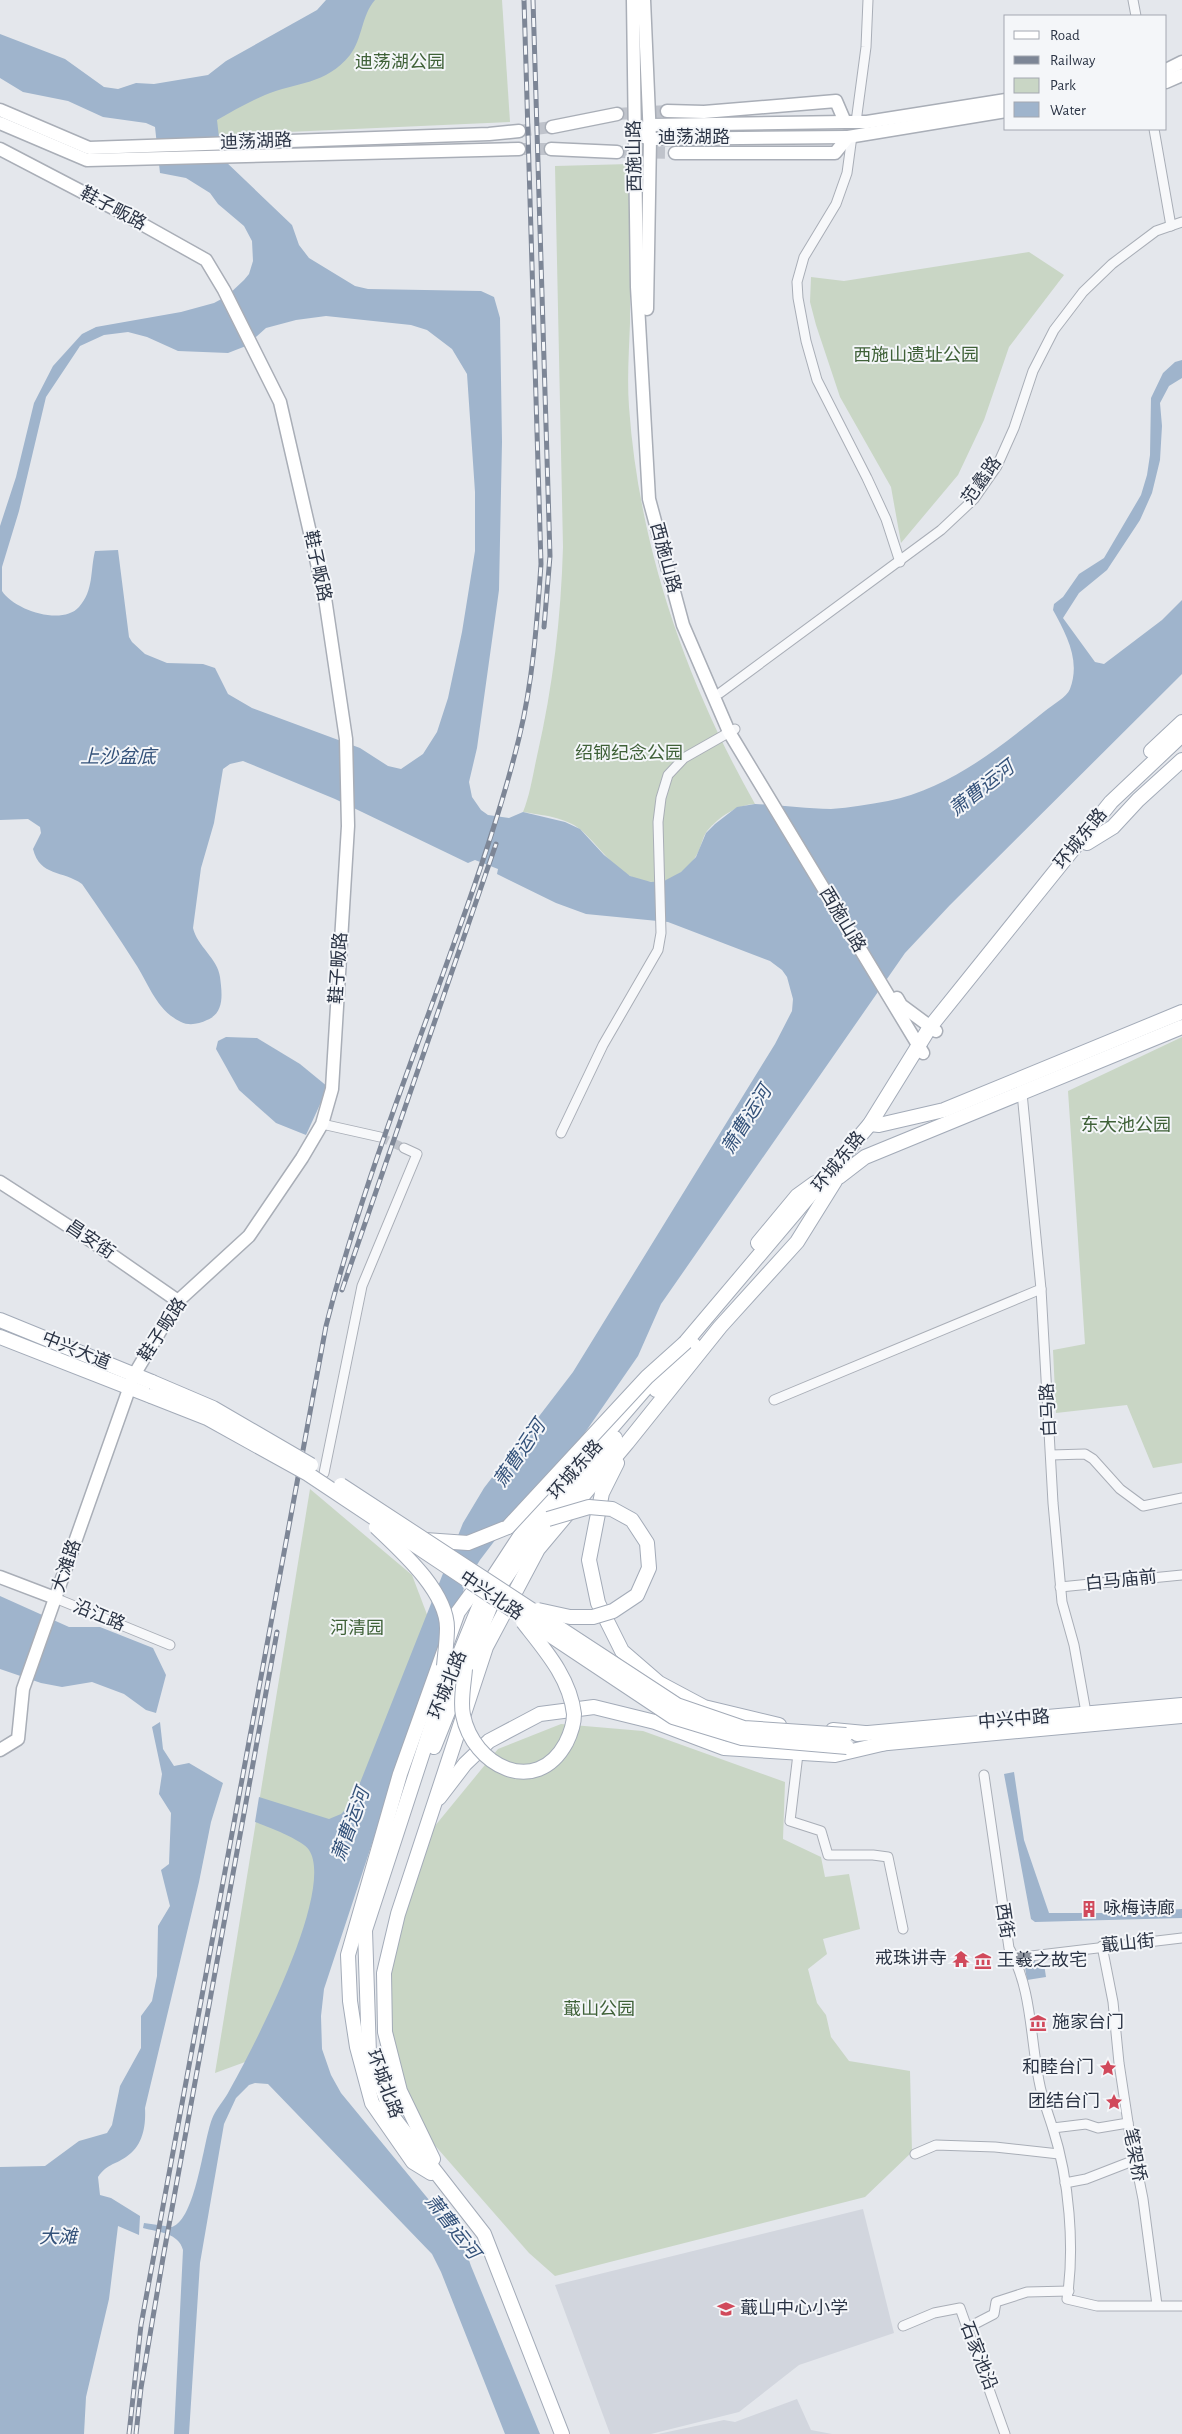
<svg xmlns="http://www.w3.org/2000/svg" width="1182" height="2434" font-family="'Alegreya Sans','Noto Sans SC',sans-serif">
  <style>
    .built { fill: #d2d6de }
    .green { fill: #c9d6c5 }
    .water { fill: #9fb4cc; fill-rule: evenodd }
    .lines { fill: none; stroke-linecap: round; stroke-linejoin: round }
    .street-tunnel { stroke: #bfc3cb; stroke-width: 9; stroke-dasharray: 9 4.5; stroke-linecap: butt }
    .secondary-tunnel { stroke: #bfc3cb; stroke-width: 12; stroke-dasharray: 12 6; stroke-linecap: butt }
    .street-casing { stroke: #a9aeb7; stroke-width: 11 }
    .secondary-casing { stroke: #a9aeb7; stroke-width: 15 }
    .primary-casing { stroke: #a3abb8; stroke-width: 16 }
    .street { stroke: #f7f8fa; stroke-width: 9 }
    .secondary { stroke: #fff; stroke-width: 12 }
    .primary { stroke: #fff; stroke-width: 14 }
    .rail-casing { stroke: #7d8696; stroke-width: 5 }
    .rail { stroke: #f4f6f9; stroke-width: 3; stroke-dasharray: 9; stroke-linecap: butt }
    .primary-bridge-casing { stroke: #a3abb8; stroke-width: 16; stroke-linecap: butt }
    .primary-bridge { stroke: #fff; stroke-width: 14 }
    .labels { text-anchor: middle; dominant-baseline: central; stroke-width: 4; stroke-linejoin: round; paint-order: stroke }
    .park-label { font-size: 18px; fill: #3f6138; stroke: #f4f6f9 }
    .street-label { font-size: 18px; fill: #2b3445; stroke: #f4f6f9 }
    .poi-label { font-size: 18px; fill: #2b3445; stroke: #f4f6f9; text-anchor: start }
    .water-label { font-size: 19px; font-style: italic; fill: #34527a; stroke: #f4f6f9 }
  </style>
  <rect width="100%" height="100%" fill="#e4e7ec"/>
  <g class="built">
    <polygon points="863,2209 894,2333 799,2365 739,2412 651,2434 610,2434 555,2285"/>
    <polygon points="797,2399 811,2430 832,2434 658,2434 724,2420 735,2422"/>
  </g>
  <g class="green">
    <polygon points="360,0 502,0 510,122 218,135 215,108"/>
    <path d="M630 164C630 217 630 270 630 323 629 351 627 379 629 407 639 547 686 682 755 804 736 805 719 817 707 831 702 838 701 848 696 856 688 870 669 883 653 882 619 881 603 849 581 830 566 817 541 815 523 812 530 795 533 774 537 756 553 687 561 617 563 547L555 166Z"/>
    <polygon points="1029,252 1064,275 1009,347 984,420 958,475 901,543 891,487 840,397 816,325 810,302 811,277 844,281"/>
    <polygon points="1182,1037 1182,1463 1153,1468 1127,1405 1056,1413 1053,1350 1085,1344 1068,1091"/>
    <polygon points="310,1489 412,1575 431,1625 272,2052 215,2073"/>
    <polygon points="561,1724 643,1731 785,1782 783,1839 821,1857 825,1877 849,1874 860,1929 823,1939 827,1954 808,1969 817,2003 826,2015 831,2037 849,2061 910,2071 912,2152 865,2197 555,2276 529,2253 396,2101 383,1997 425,1838 498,1749"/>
  </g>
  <g class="water">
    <path d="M326 0H375C361 16 363 38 350 55 326 85 296 82 265 95 248 102 233 111 217 120L220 146 224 160 292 225 299 245 309 258 355 286 368 289 481 291 494 297 500 318 502 442 499 590 477 748 469 782 472 797 481 810 488 815 509 818 523 812 565 822 580 829 604 855 630 876 651 882 664 881 681 872 696 857 706 833 715 824 737 807 755 804C780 805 806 809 831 809 850 808 869 804 888 801 948 789 998 749 1045 711 1052 705 1067 697 1070 689 1081 660 1066 634 1053 610L1054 604 1063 597 1079 574 1104 558 1141 495 1147 475 1150 455 1151 398 1163 373 1175 362 1182 360V378L1169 386 1160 403 1162 426 1160 460 1152 493 1140 520 1107 570 1079 593 1063 618 1095 662 1104 664 1162 620 1182 600V674L950 905 905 953 661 1304 638 1356 584 1434 521 1506 480 1560 464 1586 460 1616 396 1771 324 1989 321 2016 322 2049 331 2075 341 2093 462 2240 471 2266 540 2434H505L441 2272 432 2254 268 2084 255 2083 249 2085 236 2098 224 2124 200 2263 189 2434H174L183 2250C179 2233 158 2232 143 2228L144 2223 172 2227C196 2219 203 2142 212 2119 215 2110 223 2102 228 2093 251 2052 336 1891 309 1850 303 1840 266 1826 255 1822L259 1797 329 1819 341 1814 352 1803 463 1523 484 1488 573 1372 775 1044 792 1011 793 999 787 977 782 970 770 961 668 922 586 914 556 903 497 874 498 869 475 860 468 863 335 799 243 761 230 764 223 769 214 823 201 868 193 928C197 946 218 959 220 977 222 993 225 1013 207 1020 199 1024 189 1026 181 1022 156 1010 149 984 135 963 118 936 100 910 82 884 63 870 40 877 33 849L41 833 40 827 28 819 0 820V526L16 477 34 403 53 366 82 334 96 327 181 312 214 303 227 296 244 280 249 274 253 261 252 241 244 226 218 204 210 193 186 178 160 173 155 127 146 123 103 117 68 101 23 92 0 78V34L65 59 104 87 118 89 136 83 154 84 208 75 226 61 317 10ZM326 316 411 325 427 330 452 349 467 374 475 492V551L462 632 448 698 437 732 423 754 401 769 388 766 360 748 252 708 228 694 215 668 203 664 167 663 145 654 132 642 129 637 118 550 95 551C90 571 94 590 79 607 62 626 14 610 2 591V567L19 511 46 397 80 346 104 335 128 332 147 337 178 351 228 353 246 346 266 328 296 320Z"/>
    <polygon points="226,1037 257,1038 300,1064 328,1087 306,1135 276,1123 239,1090 216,1049 218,1041"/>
    <polygon points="0,1596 69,1627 100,1627 153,1648 166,1675 156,1713 146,1710 124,1694 92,1682 62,1687 41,1683 0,1669"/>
    <path d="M160 1722 163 1749 174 1766 189 1763 223 1783 211 1822 199 1882 145 2108C146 2126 143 2146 126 2157 113 2166 108 2163 98 2177L100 2195 111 2198 140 2216 139 2235 118 2226 109 2299 86 2397 84 2434H0V2167L45 2166 79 2141 107 2133 112 2125 120 2086 141 2048V2016L152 2001 157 1976 158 1926 170 1906 161 1870 169 1864 171 1813 159 1794 162 1774 152 1727Z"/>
    <polygon points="1014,1772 1024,1840 1049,1913 1126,1913 1182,1909 1182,1918 1035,1922 1031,1919 1004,1774"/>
    <polygon points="1035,1960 1036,1965 1044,1964 1046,1977 1027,1980 1024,1961"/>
  </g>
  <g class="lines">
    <polyline class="street-tunnel" points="380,1137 404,1148"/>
    <g class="secondary-tunnel">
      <polyline points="617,114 667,111"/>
      <polyline points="519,131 552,127"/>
      <polyline points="519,149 551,149"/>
      <polyline points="617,152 675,153"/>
    </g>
    <g class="street-casing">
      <g id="street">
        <polyline points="1133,0 1136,16"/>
        <polyline points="856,122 866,47 868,0"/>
        <polyline points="1154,129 1171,226"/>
        <polyline points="852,136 847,173 836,204 804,257 797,282 798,298 806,341 817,380 867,478 886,519 900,562"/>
        <polyline points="720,693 941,530 974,499 997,466 1014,428 1033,371 1054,330 1083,292 1112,264 1156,231 1182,222"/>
        <polyline points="1022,1093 1041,1289 1053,1503 1062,1602 1074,1645 1087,1718"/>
        <polyline points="322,1124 380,1137"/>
        <polyline points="561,1133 603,1045 658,950 661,933 658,822 661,798 668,775 684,758 735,729"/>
        <polyline points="774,1400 1041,1289"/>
        <polyline points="1051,1455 1085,1454 1093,1459 1120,1489 1143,1506 1182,1498"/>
        <polyline points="324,1473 362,1286 417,1154 404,1148"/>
        <polyline points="1060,1587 1182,1575"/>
        <polyline points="55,1598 170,1645"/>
        <polyline points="798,1754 790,1821 821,1831 828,1855 873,1855 888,1857 903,1929"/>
        <path d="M984 1775 1009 1948C1032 1989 1030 2036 1039 2081 1042 2098 1048 2113 1053 2129 1069 2179 1075 2247 1067 2299L1097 2306H1182"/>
        <polyline points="1102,1946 1113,2002 1119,2063 1129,2129 1143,2199 1157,2305"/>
        <polyline points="1014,1958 1182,1938"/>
        <polyline points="1053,2128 1086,2124 1098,2128 1128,2123"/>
        <polyline points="915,2154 936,2145 995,2147 1059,2154"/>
        <polyline points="1065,2183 1086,2179 1135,2160"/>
        <polyline points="903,2326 934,2313 960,2308 1005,2434"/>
        <polyline points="967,2328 994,2314 996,2302 1027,2292 1069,2291"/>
      </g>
    </g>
    <g class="secondary-casing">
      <g id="secondary">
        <polyline points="633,0 637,287 649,499 683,625 729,732 923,1053"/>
        <polyline points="644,0 650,139 647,309"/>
        <polyline points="1166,70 1182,62"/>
        <polyline points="1166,82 1182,75"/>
        <polyline points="0,110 89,148 489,134 519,131"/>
        <polyline points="667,111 704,112 836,101 845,122 867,122 1006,100"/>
        <polyline points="0,123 87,160 519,149"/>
        <polyline points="552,127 617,114"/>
        <polyline points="643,129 650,125 845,122"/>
        <polyline points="644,137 650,139 848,137"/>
        <polyline points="0,149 115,209 206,260 224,290 280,402 325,598 346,739 348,826 332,1089 322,1124 302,1158 249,1236 178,1301 134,1375 23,1689 18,1739 0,1750"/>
        <polyline points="551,149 617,152"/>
        <polyline points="675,153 835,153 848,137 1006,111"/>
        <polyline points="897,998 901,1005 936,1031"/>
        <polyline points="0,1182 93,1242 178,1301"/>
        <polyline points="0,1577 55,1598"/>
      </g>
    </g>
    <g class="primary-casing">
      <g id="primary">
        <polyline points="1151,751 1182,722"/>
        <polyline points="1087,843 1113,827 1138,800 1182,760"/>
        <polyline points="870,1124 879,1125 944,1110 1182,1012"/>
        <polyline points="839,1177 865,1157 1182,1027"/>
        <polyline points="758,1243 797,1196 815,1183"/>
        <polyline points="0,1320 152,1382"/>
        <polyline points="0,1337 151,1396"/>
        <polyline points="679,1350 870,1124 930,1027 1111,802 1182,735"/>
        <polyline points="656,1390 694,1345"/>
        <polyline points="617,1463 602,1493 589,1560 598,1603 622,1651 659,1683 704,1707 779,1725"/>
        <polyline points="425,1540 468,1543 508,1527"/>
        <polyline points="833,1730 865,1733"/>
        <polyline points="857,1734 1182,1705"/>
        <polyline points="877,1744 1182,1716"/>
        <polyline points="434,1747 496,1592 536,1533 615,1438"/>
        <polyline points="439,1798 465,1764 489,1741 540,1714 594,1707 655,1722 724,1748 835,1755 886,1743"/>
        <polyline points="433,2159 400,2091 385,2032 384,1973 398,1914 486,1647 538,1549 627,1443 720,1327 797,1242 835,1181"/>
        <polyline points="431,2173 413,2162 372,2103 357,2047 350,2001 348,1955 400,1774 458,1612 483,1578"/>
        <polyline points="562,2434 484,2234 393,2117 369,2054 365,1930 437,1709 488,1585 526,1527 658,1374"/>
      </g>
    </g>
    <use href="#street" class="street"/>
    <use href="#secondary" class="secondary"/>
    <use href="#primary" class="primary"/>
    <g class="rail-casing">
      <g id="rail">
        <polyline points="533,0 550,556 544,627"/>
        <polyline points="342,1290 496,844"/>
        <path d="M129 2434 141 2325 326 1326C360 1192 412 1062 458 932 481 868 503 804 519 738 533 681 537 622 541 564L524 0"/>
        <polyline points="136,2434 141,2388 163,2258 277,1632"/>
      </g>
    </g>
    <use href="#rail" class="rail"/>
    <g class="primary-bridge-casing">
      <g id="primary-bridge">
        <polyline points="152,1382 213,1408 311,1465"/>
        <polyline points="151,1396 207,1418 308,1474 673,1717 742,1738 847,1747"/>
        <polyline points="341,1485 677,1705 744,1728 846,1735"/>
        <path d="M376 1527C400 1550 447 1591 447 1628 447 1641 445 1654 444 1666"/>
        <polyline points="508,1527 647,1377 686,1342"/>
        <polyline points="538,1610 570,1617 593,1617 613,1611 637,1595 649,1568 647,1543 632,1520 612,1509 589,1507 548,1519"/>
        <path d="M465 1669C464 1683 460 1701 463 1715 473 1766 536 1798 566 1743 570 1735 574 1724 574 1714 570 1678 545 1650 523 1622"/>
      </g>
    </g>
    <use href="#primary-bridge" class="primary-bridge"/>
  </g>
  <defs>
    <g id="building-bare" transform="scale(1.35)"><path d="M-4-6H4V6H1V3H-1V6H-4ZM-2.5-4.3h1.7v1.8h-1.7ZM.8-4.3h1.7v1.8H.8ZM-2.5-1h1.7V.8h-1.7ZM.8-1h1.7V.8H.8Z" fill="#d1495b" stroke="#f4f6f9" stroke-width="2.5" paint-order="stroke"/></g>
    <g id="temple-bare" transform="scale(1.35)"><path d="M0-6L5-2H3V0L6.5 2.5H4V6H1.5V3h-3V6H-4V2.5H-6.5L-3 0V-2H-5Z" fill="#d1495b" stroke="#f4f6f9" stroke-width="2.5" paint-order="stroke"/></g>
    <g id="museum-bare" transform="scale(1.35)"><path d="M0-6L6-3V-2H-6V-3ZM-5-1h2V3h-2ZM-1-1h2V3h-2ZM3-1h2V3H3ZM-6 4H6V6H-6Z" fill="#d1495b" stroke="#f4f6f9" stroke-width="2.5" paint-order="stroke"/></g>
    <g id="sight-bare" transform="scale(1.35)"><path d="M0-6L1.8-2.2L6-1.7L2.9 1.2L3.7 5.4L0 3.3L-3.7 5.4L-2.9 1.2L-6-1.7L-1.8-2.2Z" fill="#d1495b" stroke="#f4f6f9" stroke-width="2.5" paint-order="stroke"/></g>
    <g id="school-bare" transform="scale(1.35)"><path d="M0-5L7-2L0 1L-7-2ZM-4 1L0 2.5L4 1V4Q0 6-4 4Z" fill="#d1495b" stroke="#f4f6f9" stroke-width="2.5" paint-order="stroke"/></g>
  </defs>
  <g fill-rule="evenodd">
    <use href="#building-bare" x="1089" y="1909"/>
    <use href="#temple-bare" x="961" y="1959"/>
    <use href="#museum-bare" x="983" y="1961"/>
    <use href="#museum-bare" x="1038" y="2023"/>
    <use href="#sight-bare" x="1108" y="2068"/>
    <use href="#sight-bare" x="1114" y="2102"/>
    <use href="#school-bare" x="726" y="2309"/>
  </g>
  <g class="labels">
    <g class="park-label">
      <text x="400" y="63">迪荡湖公园</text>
      <text x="916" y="356">西施山遗址公园</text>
      <text x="629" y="754">绍钢纪念公园</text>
      <text x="1126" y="1126">东大池公园</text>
      <text x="357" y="1629">河清园</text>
      <text x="599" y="2010">蕺山公园</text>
    </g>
    <g class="street-label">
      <text x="694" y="138">迪荡湖路</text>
      <text transform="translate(256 142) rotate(-2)">迪荡湖路</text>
      <text transform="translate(635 156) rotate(-91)">西施山路</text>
      <text transform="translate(113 209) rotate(28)">鞋子畈路</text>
      <text transform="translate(982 481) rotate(-55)">范蠡路</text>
      <text transform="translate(665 558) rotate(75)">西施山路</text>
      <text transform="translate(317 566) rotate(78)">鞋子畈路</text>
      <text transform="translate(1081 839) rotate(-51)">环城东路</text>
      <text transform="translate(842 920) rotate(59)">西施山路</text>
      <text transform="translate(339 968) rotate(-86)">鞋子畈路</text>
      <text transform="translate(839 1162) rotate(-51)">环城东路</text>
      <text transform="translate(90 1240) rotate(34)">昌安街</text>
      <text transform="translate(163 1330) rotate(-57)">鞋子畈路</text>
      <text transform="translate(76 1351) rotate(22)">中兴大道</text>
      <text transform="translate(1049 1410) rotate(-93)">白马路</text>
      <text transform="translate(576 1470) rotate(-49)">环城东路</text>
      <text transform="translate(67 1566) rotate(-71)">大滩路</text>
      <text transform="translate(1121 1581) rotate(-6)">白马庙前</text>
      <text transform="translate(491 1596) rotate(34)">中兴北路</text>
      <text transform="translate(99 1616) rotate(22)">沿江路</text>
      <text transform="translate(448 1685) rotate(-68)">环城北路</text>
      <text transform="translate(1014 1720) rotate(-5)">中兴中路</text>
      <text transform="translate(1004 1921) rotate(81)">西街</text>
      <text transform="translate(1128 1944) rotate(-6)">蕺山街</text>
      <text transform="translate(384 2084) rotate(70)">环城北路</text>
      <text transform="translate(1134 2155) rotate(79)">笔架桥</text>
      <text transform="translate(978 2356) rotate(69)">石家池沿</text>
    </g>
    <g class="poi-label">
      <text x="1103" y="1909">咏梅诗廊</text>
      <text x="947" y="1959" text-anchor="end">戒珠讲寺</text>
      <text x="997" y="1961">王羲之故宅</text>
      <text x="1052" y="2023">施家台门</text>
      <text x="1094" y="2068" text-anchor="end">和睦台门</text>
      <text x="1100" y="2102" text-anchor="end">团结台门</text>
      <text x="740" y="2309">蕺山中心小学</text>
    </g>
    <g class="water-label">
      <text x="118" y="757">上沙盆底</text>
      <text transform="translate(982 789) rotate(-38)">萧曹运河</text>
      <text transform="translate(747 1120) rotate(-58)">萧曹运河</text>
      <text transform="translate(520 1454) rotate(-56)">萧曹运河</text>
      <text transform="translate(351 1825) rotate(-70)">萧曹运河</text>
      <text transform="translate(452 2227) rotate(52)">萧曹运河</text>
      <text x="58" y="2237">大滩</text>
    </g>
  </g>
  <rect x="1004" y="15" width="162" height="115" fill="#f4f6f9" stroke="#a4a8b1"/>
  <rect x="1014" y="31" width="25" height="8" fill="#ffffff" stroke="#a4a8b1"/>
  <text x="1050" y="40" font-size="15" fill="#2b3445">Road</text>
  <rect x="1014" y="56" width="25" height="8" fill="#7d8696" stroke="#a4a8b1"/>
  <text x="1050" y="65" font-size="15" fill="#2b3445">Railway</text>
  <rect x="1014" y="78" width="25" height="15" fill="#c9d6c5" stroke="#a4a8b1"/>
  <text x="1050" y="90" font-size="15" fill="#2b3445">Park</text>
  <rect x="1014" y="102" width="25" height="15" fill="#9fb4cc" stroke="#a4a8b1"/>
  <text x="1050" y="115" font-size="15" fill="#2b3445">Water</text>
</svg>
